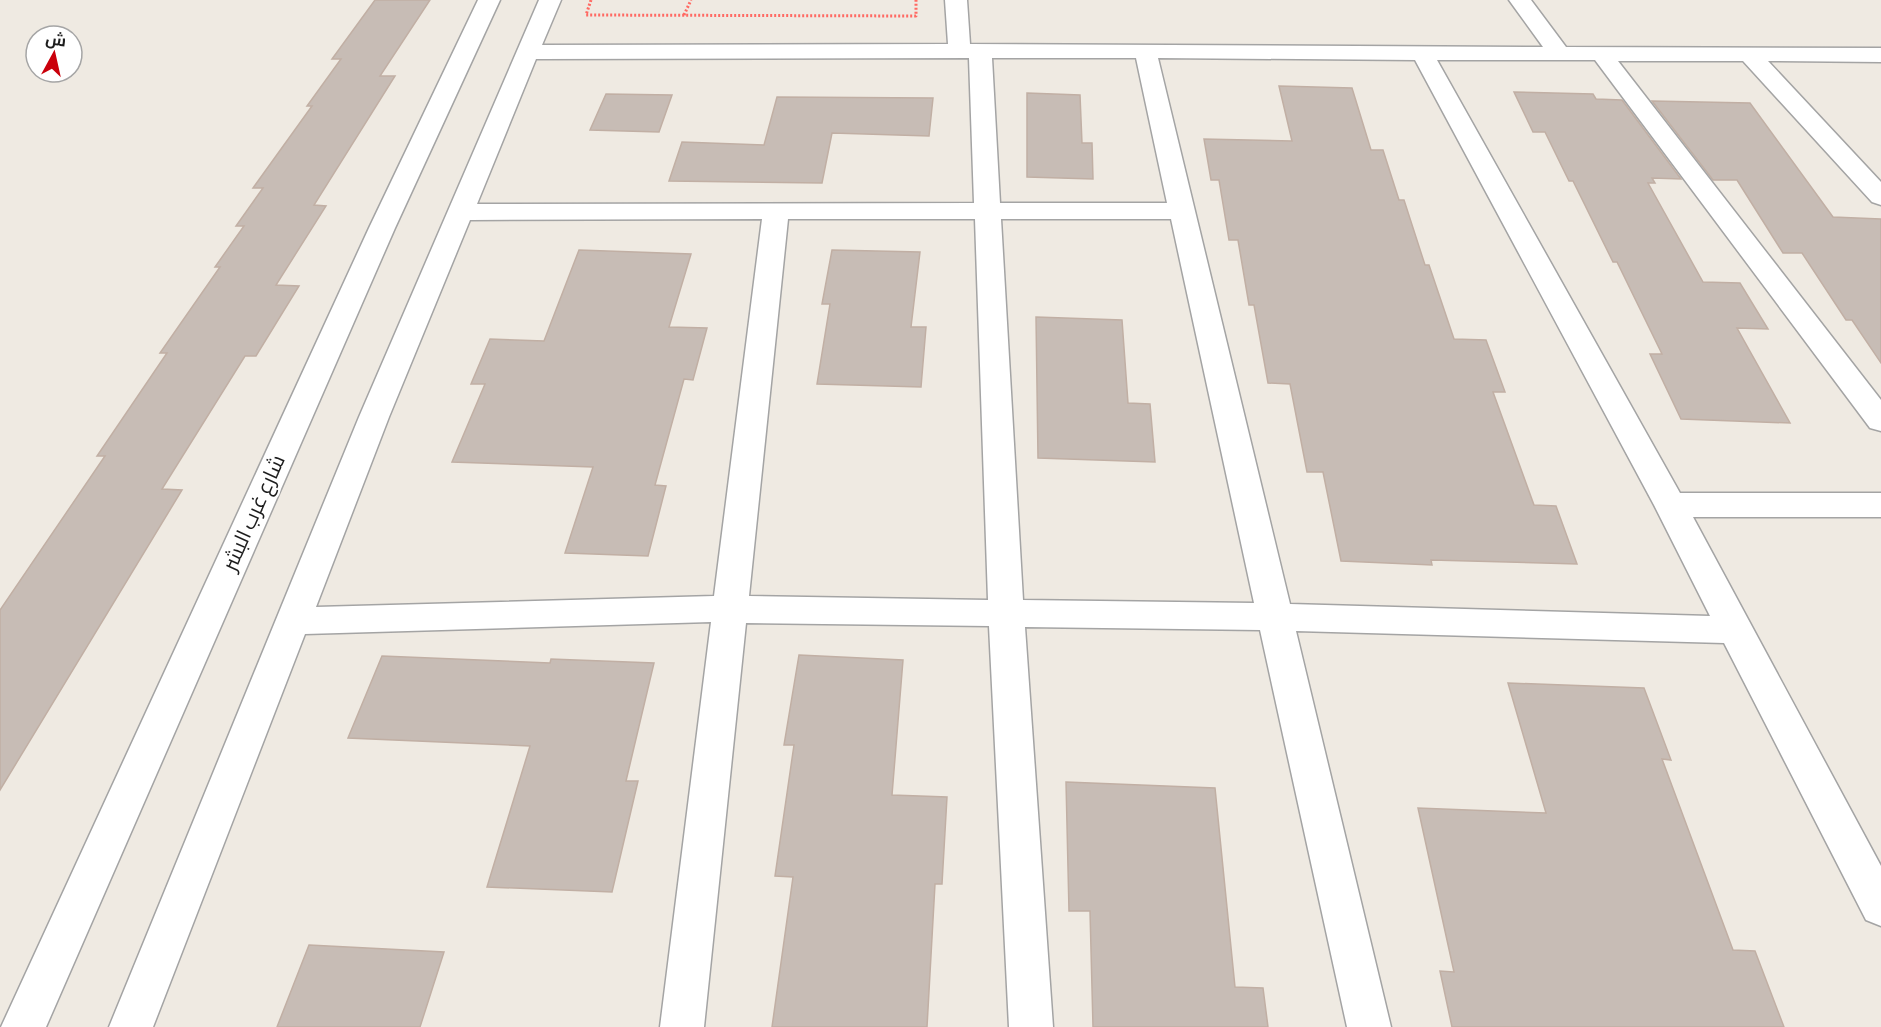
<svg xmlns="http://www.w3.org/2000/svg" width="1881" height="1027" font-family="'Sofia Sans Condensed',Cairo,sans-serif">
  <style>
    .building { fill: #c7bcb5; stroke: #c1afa4; stroke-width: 1.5 }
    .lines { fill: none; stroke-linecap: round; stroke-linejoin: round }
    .minor-casing { stroke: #a4a4a4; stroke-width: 3 }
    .path { stroke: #ff6a63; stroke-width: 3; stroke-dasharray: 2 2; stroke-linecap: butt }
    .minor { fill: #fff; fill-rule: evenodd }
    .labels { text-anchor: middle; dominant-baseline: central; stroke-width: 4.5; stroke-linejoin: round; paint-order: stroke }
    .street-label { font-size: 21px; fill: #1d1d1d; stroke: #fff }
  </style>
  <rect width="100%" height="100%" fill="#efeae2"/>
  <g class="building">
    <polygon points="375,0 430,0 380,76 395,76 314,205 326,206 276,285 299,286 256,356 245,356 162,489 182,490 0,790 0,610 105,456 97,456 167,353 160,353 220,267 215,267 244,226 236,226 263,188 253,188 312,106 307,106 341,59 332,59"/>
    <polygon points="1279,86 1352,88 1371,150 1383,150 1399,200 1404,200 1425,265 1429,265 1454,339 1486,340 1505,392 1493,392 1534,505 1556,506 1577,564 1431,560 1432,565 1341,561 1323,472 1307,472 1290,384 1268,383 1254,305 1249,305 1238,240 1229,240 1219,180 1211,180 1204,139 1292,141"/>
    <polygon points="1514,92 1593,94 1596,99 1622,100 1681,179 1652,178 1655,183 1648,183 1703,282 1740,283 1768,329 1737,328 1790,423 1681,419 1650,354 1662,354 1617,262 1613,262 1573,181 1569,181 1545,132 1533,132"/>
    <polygon points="1027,93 1080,95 1082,143 1092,143 1093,179 1027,177"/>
    <polygon points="606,94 672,95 659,132 590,130"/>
    <polygon points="777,97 933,98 929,136 832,133 822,183 669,181 682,142 764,145"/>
    <polygon points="1652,101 1750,103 1833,217 1881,219 1881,363 1852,320 1846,320 1802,253 1783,253 1737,180 1713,180"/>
    <polygon points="579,250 691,254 669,327 707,328 693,380 684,379 655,485 666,486 648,556 565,553 593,467 452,462 485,384 471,384 490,339 544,341"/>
    <polygon points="832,250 920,252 911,327 926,327 921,387 817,384 830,304 822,304"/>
    <polygon points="1036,317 1122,320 1128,403 1150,404 1155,462 1038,458"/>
    <polygon points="799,655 903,660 892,795 947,797 942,884 935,884 927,1027 772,1027 793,877 775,876 794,745 784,745"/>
    <polygon points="382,656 550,663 551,659 654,663 626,781 638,781 612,892 487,887 530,746 348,738"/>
    <polygon points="1508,683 1644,688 1671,760 1662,759 1733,950 1755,951 1784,1027 1452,1027 1440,971 1454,972 1418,808 1546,813"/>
    <polygon points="1066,782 1215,788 1235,987 1263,988 1268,1027 1093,1027 1090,911 1069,911"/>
    <polygon points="309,945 444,952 420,1027 277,1027"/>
  </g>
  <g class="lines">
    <g class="minor-casing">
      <g id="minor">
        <polygon points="478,0 500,0 395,228 46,1027 1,1027 369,228"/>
        <path d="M539 0H561L542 45 948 44 945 0H967L970 44 1543 47 1509 0H1531L1566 47 1881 48V62L1768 61 1881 182V205L1872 202 1743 61H1618L1881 400V431L1870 428 1595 60H1437L1680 493H1881V517H1693L1881 866V926L1866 920 1724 643 1296 631 1391 1027H1347L1260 630 1025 627 1053 1027H1009L989 626 746 623 704 1027H660L711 622 305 634 153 1027H109L359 417ZM969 58 974 203 477 204 536 59ZM992 58H1136L1167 203H1000ZM1158 58 1415 60 1654 505 1710 616 1290 604ZM762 219 714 596 316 607 389 417 470 220ZM788 219H975L988 600 749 596ZM1001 219H1171L1254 603 1023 600Z"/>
      </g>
    </g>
    <g class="path">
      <polyline points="591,0 586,15 916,16 916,0"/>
      <polyline points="684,15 691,0"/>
    </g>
    <use href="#minor" class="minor"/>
  </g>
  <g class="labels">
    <g class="street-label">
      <text transform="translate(254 513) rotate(-66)">شارع غرب البشر</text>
    </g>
  </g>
  <g transform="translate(54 54) rotate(8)"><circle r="28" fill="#ffffff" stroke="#a5a5a5" stroke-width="1.5"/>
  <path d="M0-4.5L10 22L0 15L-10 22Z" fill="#ca000b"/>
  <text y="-9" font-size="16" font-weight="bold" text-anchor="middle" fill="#1d1d1d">ش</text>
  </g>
</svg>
